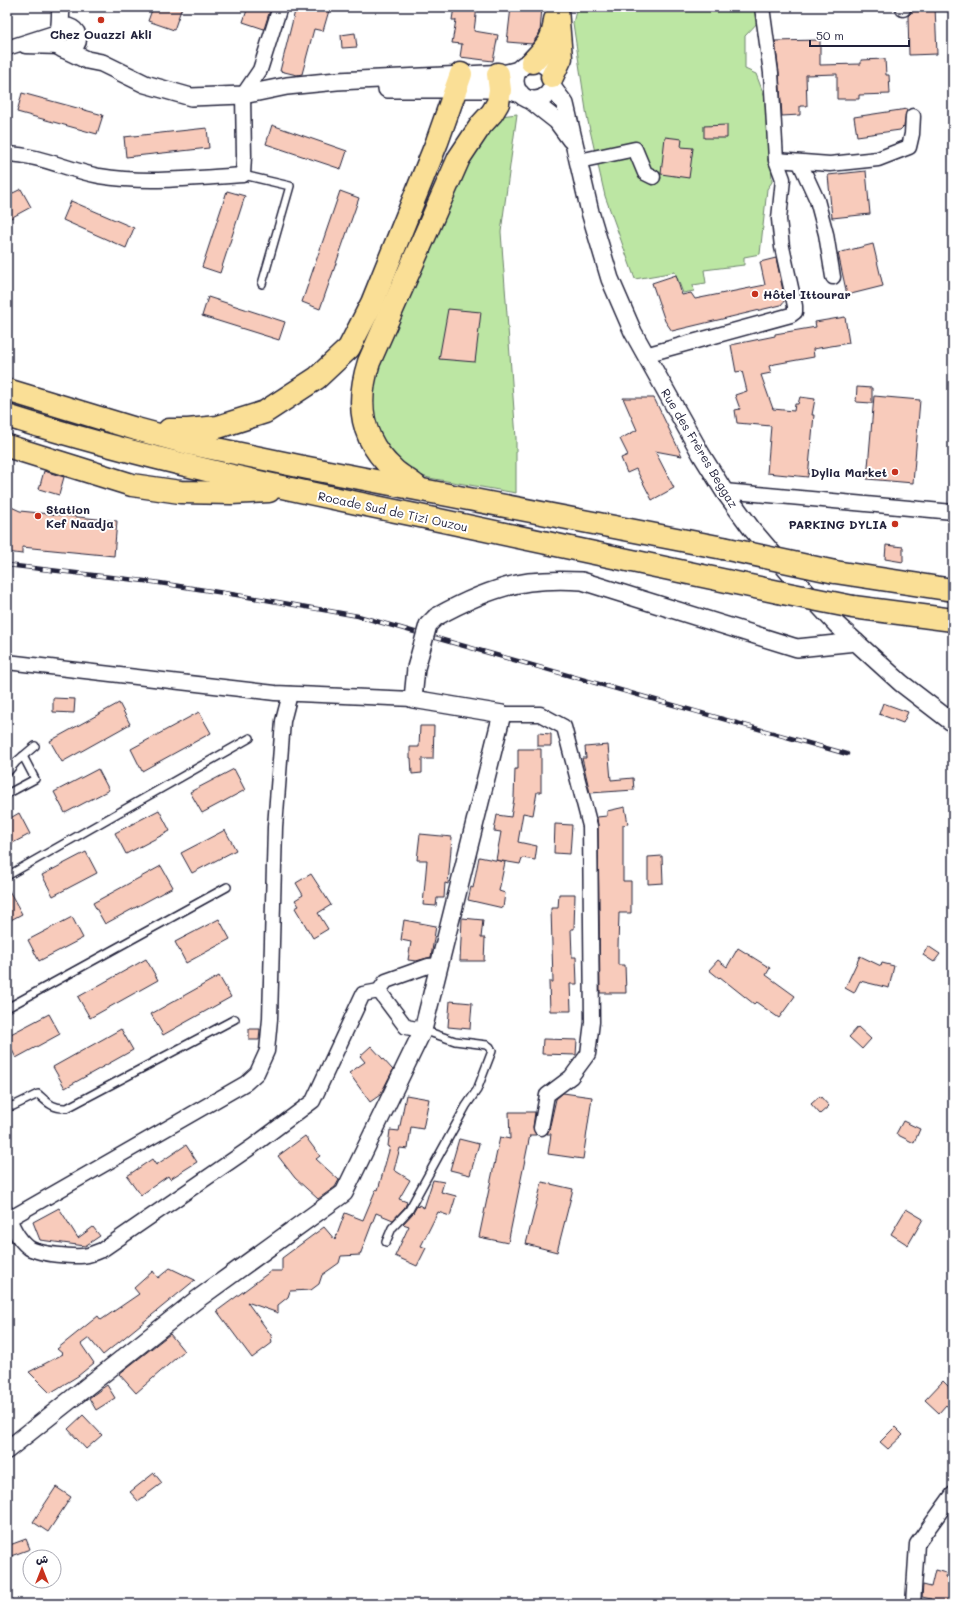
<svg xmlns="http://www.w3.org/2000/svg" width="960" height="1611" font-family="Mali,'Playpen Sans Arabic',sans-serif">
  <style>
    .green { fill: #bce6a3; stroke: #6f846f }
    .building { fill: #f8cbbb; stroke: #22223b }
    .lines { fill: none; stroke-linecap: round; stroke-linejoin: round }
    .service-casing { stroke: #22223b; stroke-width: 10 }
    .minor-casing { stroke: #22223b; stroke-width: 17 }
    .tertiary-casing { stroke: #22223b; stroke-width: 20 }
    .primary-casing { stroke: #22223b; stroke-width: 25 }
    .motorway-casing { stroke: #22223b; stroke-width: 25 }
    .service { stroke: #fff; stroke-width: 7 }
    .minor { stroke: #fff; stroke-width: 14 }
    .tertiary { stroke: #fff; stroke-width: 17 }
    .primary { stroke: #fadf96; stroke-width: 22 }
    .motorway { stroke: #fadf96; stroke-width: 22 }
    .rail-casing { stroke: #22223b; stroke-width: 4.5 }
    .rail { stroke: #fff; stroke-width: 3; stroke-dasharray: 9; stroke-linecap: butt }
    .tertiary-bridge-casing { stroke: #22223b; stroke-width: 20; stroke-linecap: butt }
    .motorway-bridge-casing { stroke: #22223b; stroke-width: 25; stroke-linecap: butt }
    .tertiary-bridge { stroke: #fff; stroke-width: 17 }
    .motorway-bridge { stroke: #fadf96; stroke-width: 22 }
    .poi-dot { fill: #c8321e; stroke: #fff; stroke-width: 1.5 }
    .labels { text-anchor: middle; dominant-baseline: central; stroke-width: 4; stroke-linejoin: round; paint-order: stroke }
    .poi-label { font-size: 12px; font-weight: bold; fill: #22223b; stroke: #fff; text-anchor: start }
    .street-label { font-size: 12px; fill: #22223b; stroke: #fff }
  </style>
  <rect width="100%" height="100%" fill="#fff"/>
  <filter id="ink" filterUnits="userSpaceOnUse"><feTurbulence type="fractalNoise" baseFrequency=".025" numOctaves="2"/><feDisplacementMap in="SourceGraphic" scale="8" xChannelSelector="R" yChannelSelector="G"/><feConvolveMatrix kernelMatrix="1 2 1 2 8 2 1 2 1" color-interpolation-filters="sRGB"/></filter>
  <g filter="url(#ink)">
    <g class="green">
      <polygon points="577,7 760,7 761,19 745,36 745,69 756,74 769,108 772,182 767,189 760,254 744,257 744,265 704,270 706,283 693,285 694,291 683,293 675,272 635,279 605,196 587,117 573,23"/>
      <polygon points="517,114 501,232 516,438 516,493 429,478 410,472 389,454 369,417 379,357 475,143 501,116"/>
    </g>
    <g class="building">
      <polygon points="153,7 182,7 174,30 148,21"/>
      <polygon points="248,7 271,7 264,29 243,22"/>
      <polygon points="296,7 330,7 323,31 314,29 302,74 297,75 280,71"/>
      <polygon points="454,7 477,7 474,31 498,35 493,61 460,57 462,44 452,43 456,20 452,20"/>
      <polygon points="511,7 542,7 540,32 532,44 507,42"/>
      <polygon points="912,7 935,7 937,54 909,55 908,16 911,13"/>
      <polygon points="355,33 357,47 342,48 341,35"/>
      <polygon points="820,40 820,65 861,64 861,60 885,59 886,75 889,75 890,94 859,95 859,99 837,99 837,74 806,75 807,106 800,106 800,115 782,116 779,73 775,41"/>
      <polygon points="22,93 103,115 97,134 17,112"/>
      <polygon points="907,109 904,126 900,130 857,136 854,117"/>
      <polygon points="272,125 347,151 341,169 266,144"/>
      <polygon points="727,125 727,138 704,138 704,126"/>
      <polygon points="207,128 209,148 126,157 124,137"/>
      <polygon points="665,137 682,139 681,147 693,148 689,178 661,174"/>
      <polygon points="866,171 870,214 832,218 828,175"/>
      <polygon points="21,189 31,207 7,220 7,196"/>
      <polygon points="227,191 245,196 220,273 202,267"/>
      <polygon points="340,191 359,198 320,309 302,302"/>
      <polygon points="71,201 134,228 126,248 63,220"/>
      <polygon points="873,244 883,286 847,295 838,253"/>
      <polygon points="776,258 785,300 781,305 672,331 665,321 652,283 676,275 682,295 691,293 695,299 765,285 760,262"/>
      <polygon points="208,297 285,322 279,340 202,316"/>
      <polygon points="448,309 481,312 475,362 439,359"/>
      <polygon points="845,317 849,343 813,349 814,357 775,364 769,366 771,373 761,375 773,409 794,411 795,404 798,404 800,397 815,399 812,415 814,415 808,477 767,473 771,426 737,423 735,410 740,409 735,395 747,391 742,371 736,372 731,345 775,336 775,334 816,327 815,322"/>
      <polygon points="857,387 872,388 872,403 856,402"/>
      <polygon points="874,396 920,400 913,483 867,479"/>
      <polygon points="623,398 654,398 682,456 655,451 674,488 652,500 636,469 627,473 621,458 628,455 620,439 637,430"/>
      <polygon points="44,471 64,477 59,495 39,489"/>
      <polygon points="7,505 20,511 117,521 114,556 22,547 22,554 7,552"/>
      <polygon points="886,545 903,547 903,562 885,559"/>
      <polygon points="53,698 75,699 74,713 53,712"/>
      <polygon points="119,703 130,724 62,762 50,741"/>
      <polygon points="883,703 908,712 903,723 879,714"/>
      <polygon points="199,712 211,733 142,771 131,749"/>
      <polygon points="420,726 434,726 433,759 422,759 422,773 412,774 411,758 410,758 410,747 419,747"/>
      <polygon points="538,733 551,734 551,746 538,746"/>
      <polygon points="608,745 611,780 633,778 634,790 590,793 582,758 586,758 585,747"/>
      <polygon points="518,749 541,749 541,792 537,792 533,815 523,813 518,842 537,846 535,860 522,858 520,864 496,860 501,832 494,831 497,815 511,817 514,798 515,769 518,769"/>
      <polygon points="98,769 109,790 65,813 54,792"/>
      <polygon points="234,769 245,790 202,813 190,792"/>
      <polygon points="625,807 628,824 623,825 623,881 631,881 631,913 619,913 618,947 618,965 625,965 626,993 600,993 598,826 597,817 607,816 607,811"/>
      <polygon points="159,810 170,831 126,854 115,833"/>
      <polygon points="19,813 30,834 7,846 7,820"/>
      <polygon points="555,824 572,825 570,854 554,853"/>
      <polygon points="225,830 236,850 192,873 181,853"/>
      <polygon points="420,834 452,837 448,884 445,883 444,898 437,898 436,906 423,905 427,860 417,860"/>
      <polygon points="86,852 97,873 53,896 42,875"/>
      <polygon points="662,856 663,883 648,884 648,857"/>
      <polygon points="479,857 505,862 499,891 505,893 503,908 468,900 471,887 473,888"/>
      <polygon points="161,866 173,887 105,924 93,903"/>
      <polygon points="311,874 331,905 318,913 328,929 313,938 295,908 299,906 295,900 303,895 296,883"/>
      <polygon points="7,887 22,914 7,922"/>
      <polygon points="559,894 575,894 574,929 571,929 572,957 576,957 577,984 570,984 571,1011 550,1011 549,982 553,982 551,908 558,908"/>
      <polygon points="72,917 83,938 39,961 28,940"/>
      <polygon points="462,918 483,920 481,938 485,938 484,961 460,961"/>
      <polygon points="219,919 230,939 186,963 175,942"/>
      <polygon points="404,920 436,926 431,957 416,961 408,960 411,942 401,940"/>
      <polygon points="928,946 940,954 934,962 923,955"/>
      <polygon points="738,948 770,968 766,975 795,996 779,1018 756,1002 754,1004 720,977 719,978 709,970 718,960 727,967"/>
      <polygon points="860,956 881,966 882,963 894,966 889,988 860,981 854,993 845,988"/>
      <polygon points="146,959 158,980 90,1018 78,997"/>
      <polygon points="219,976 231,997 163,1035 151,1014"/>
      <polygon points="450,1001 472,1003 470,1029 448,1027"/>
      <polygon points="49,1014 60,1034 16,1058 7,1040 7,1036"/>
      <polygon points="858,1027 871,1039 862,1049 849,1037"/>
      <polygon points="121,1029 133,1050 65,1088 53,1067"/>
      <polygon points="249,1029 260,1029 259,1040 249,1040"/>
      <polygon points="543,1039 577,1040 576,1055 542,1054"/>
      <polygon points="371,1046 393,1070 380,1095 370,1102 349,1073 365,1062 360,1056"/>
      <polygon points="563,1093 592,1097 583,1159 548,1154 551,1134 547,1134 549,1130 556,1099"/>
      <polygon points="406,1095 429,1099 423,1129 411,1127 408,1149 400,1148 394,1170 410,1180 399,1199 407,1202 405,1207 393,1220 376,1213 360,1255 341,1256 339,1263 322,1275 319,1284 311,1290 290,1291 288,1297 278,1305 278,1313 247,1302 271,1335 272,1343 252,1358 217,1311 271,1271 282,1271 282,1258 324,1227 335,1240 345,1213 363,1220 376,1189 378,1190 390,1147 388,1146 390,1130 399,1131"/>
      <polygon points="820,1096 829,1106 820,1114 811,1104"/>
      <polygon points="509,1112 535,1112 533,1127 536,1135 530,1135 508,1243 479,1237 500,1137 510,1139"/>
      <polygon points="903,1121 920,1129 914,1143 896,1134"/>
      <polygon points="305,1136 320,1156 316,1159 339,1180 335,1187 318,1199 295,1178 278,1156"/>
      <polygon points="459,1139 479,1144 470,1175 450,1170"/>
      <polygon points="186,1145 197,1162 170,1179 168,1176 141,1195 127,1176 152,1159 156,1165"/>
      <polygon points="433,1180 444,1182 441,1192 456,1196 450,1216 438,1212 421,1246 426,1248 417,1266 395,1256 409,1226 403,1224 413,1213 417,1206 418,1207 419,1205 424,1208"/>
      <polygon points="542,1182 573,1189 557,1252 526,1244"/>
      <polygon points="59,1208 78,1238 93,1227 100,1236 85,1246 40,1240 33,1222"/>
      <polygon points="906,1209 923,1219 908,1245 891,1234"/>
      <polygon points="170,1268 195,1280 103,1355 89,1338 81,1344 94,1363 78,1376 50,1393 29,1372 63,1354 57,1349 98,1316 101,1320 139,1294 134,1288 153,1271 158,1278"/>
      <polygon points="170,1334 184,1351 136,1393 119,1374"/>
      <polygon points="943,1381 953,1391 953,1412 946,1405 939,1413 925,1400"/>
      <polygon points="107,1385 115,1398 96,1410 89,1398"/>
      <polygon points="83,1415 102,1435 86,1449 68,1429"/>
      <polygon points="895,1427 903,1435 888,1449 880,1442"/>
      <polygon points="154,1473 162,1483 138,1501 130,1492"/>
      <polygon points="56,1487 71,1497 48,1532 33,1522"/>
      <polygon points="26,1539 30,1549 11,1556 7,1546"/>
      <polygon points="935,1570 946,1573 945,1577 953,1579 949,1604 931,1601 931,1599 922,1597 923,1585 931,1587"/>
    </g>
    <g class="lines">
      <g class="service-casing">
        <g id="service">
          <polyline points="243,175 290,186 262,284"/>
          <polyline points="7,773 16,762 35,746"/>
          <polyline points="7,794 35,779 23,756"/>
          <polyline points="7,876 250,738"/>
          <polyline points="7,1008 227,887"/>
          <path d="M7 1104 13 1106 38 1094C48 1103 53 1109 67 1108L235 1019"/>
          <polyline points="386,1242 392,1228 409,1210 466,1106 477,1090 492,1051 490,1047 487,1045 455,1041 423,1030"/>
        </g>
      </g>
      <g class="minor-casing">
        <g id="minor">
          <polyline points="903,7 903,9"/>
          <polyline points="25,46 60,47"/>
          <polyline points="7,48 57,32"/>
          <path d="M7 154C40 155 68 170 99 176 147 184 195 178 243 175L244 156 243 95 260 70 280 7"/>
          <polyline points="776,160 830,164 878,159 909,147 912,134 913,116"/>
          <polyline points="579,161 635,149 645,173 653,177"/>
          <polyline points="800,163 817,200 826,234 833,277"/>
          <polyline points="645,355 791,315 795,312 795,306 782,247 779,219 783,179 776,160 771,73 762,7"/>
          <polyline points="724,491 953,512"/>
          <polyline points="7,662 275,693 413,699"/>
          <polyline points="502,714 540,714 564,727 590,826 592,1022 588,1054 571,1077 547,1095 541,1128"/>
          <polyline points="379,991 386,981 428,966 440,965"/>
          <path d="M7 1213C12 1226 17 1238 28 1247 36 1254 77 1258 88 1255 93 1254 98 1251 102 1250L253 1146 313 1101 363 994 379 991 406 1027 423 1030"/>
          <polyline points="9,1219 246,1083 257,1073 267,1051 270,1019 275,827 283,721 290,694"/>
          <polyline points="913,1604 917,1544 953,1494"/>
        </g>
      </g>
      <g class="tertiary-casing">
        <g id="tertiary">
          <path d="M59 31 68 27C78 30 81 40 73 48L63 49C52 43 56 39 59 30 61 23 60 14 61 7"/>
          <polyline points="66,50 87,60 102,63 145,84 191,97 243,95 287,86 337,81 507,73 519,70"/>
          <circle cx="534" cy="81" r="19"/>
          <polyline points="552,87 565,104 590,212 610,279 633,332 701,454 724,491 751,528 796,581 836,624 901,683 953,723"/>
          <polyline points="387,89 488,89 511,91 521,94"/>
          <polyline points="529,99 557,121 571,140"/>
          <path d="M436 617C463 602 499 586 529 582 547 580 564 580 582 581L797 648 856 642"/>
          <polyline points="7,1450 195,1301 344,1193 423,1030 502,714 413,699 416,668"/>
        </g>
      </g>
      <g class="primary-casing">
        <g id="primary">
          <path d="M532 62C546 47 553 41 555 20"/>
          <polyline points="552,77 561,58 557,9"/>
        </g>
      </g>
      <g class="motorway-casing">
        <g id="motorway">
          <polyline points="7,390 136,429 192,444 308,468 723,548"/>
          <path d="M7 416C141 458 278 487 415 515 538 541 660 567 783 593"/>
          <polyline points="169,430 188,430 218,427 265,412 317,378 349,348 372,303 437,142 461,74"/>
          <polyline points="7,446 132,485 180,492 231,493 269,491"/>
          <path d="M416 486C409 480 400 476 393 469 360 439 356 402 369 362L459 158 481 125 492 113 498 103 500 90 498 74"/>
          <polyline points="835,572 953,590"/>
          <polyline points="853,607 953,620"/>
        </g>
      </g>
      <use href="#service" class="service"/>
      <use href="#minor" class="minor"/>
      <use href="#tertiary" class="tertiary"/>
      <use href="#primary" class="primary"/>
      <use href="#motorway" class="motorway"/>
      <g class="rail-casing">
        <polyline id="rail" points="7,565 153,582 237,595 358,616 847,754"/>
      </g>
      <use href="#rail" class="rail"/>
      <g class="tertiary-bridge-casing">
        <polyline id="tertiary-bridge" points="416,668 428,625 436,617"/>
      </g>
      <g class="motorway-bridge-casing">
        <g id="motorway-bridge">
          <polyline points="723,548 835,572"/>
          <polyline points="783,593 853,607"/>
        </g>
      </g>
      <use href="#tertiary-bridge" class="tertiary-bridge"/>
      <use href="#motorway-bridge" class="motorway-bridge"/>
    </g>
  </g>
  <g class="poi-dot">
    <circle cx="101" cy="20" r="4"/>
    <circle cx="755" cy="294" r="4"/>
    <circle cx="895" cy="472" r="4"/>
    <circle cx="38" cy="516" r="4"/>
    <circle cx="895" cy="524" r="4"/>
  </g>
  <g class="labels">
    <g class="poi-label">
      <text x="101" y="34" text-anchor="middle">Chez Ouazzi Akli</text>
      <text x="763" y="294">Hôtel Ittourar</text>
      <text x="887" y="472" text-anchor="end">Dylia Market</text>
      <text x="46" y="509">Station<tspan x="46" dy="14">Kef Naadja</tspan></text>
      <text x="887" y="524" text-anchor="end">PARKING DYLIA</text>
    </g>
    <g class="street-label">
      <text transform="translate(700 448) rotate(59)">Rue des Frères Beggaz</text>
      <text transform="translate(393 511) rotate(12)">Rocade Sud de Tizi Ouzou</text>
    </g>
  </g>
  <rect width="960" height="1611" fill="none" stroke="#fff" stroke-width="24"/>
  <rect x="12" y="12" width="936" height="1587" fill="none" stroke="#22223b" stroke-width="1.5" filter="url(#ink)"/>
  <g transform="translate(42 1569)"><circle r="19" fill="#ffffff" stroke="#a7a7b1"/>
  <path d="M0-3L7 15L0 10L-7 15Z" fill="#c8321e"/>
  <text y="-6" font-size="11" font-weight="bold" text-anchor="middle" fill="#22223b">ش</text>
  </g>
  <path d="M810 40v6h99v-6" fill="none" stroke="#22223b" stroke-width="2"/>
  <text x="816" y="40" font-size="12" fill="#22223b" stroke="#ffffff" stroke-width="3" paint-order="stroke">50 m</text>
</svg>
